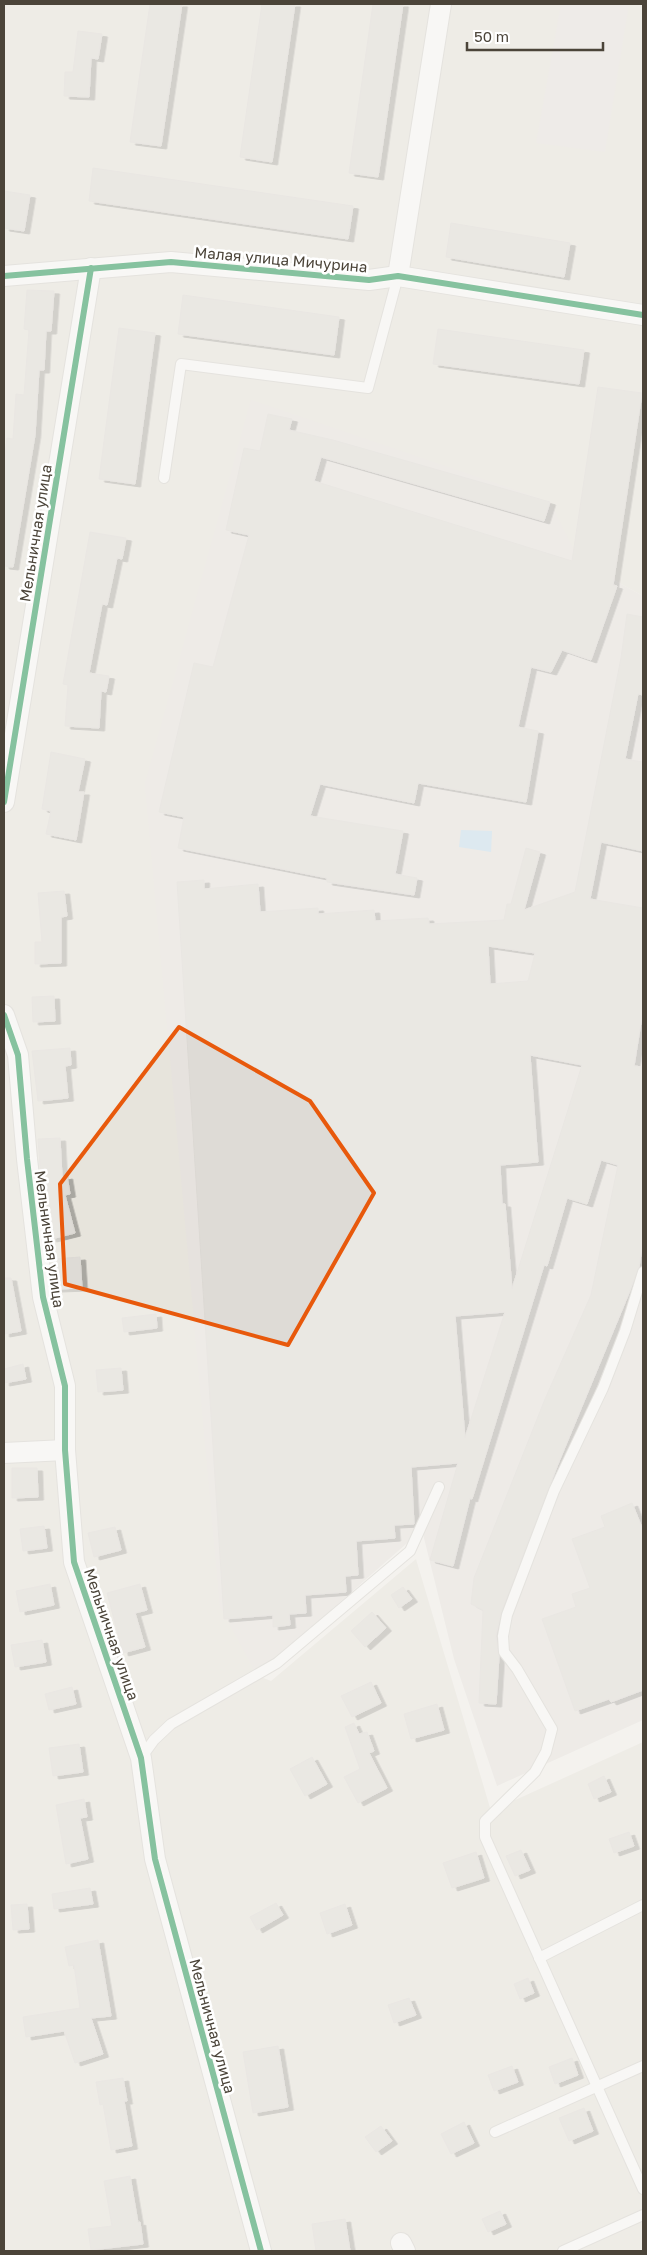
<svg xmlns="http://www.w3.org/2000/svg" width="647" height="2255" font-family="'Golos Text',sans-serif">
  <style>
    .residential { fill: #e7e4dc }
    .industrial { fill: #e6e2de }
    .parking { fill: #e6e3df }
    .water { fill: #c0ddf1 }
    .building { fill: #dedbd6; stroke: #dcd9d4; fill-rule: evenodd; filter: url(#shadow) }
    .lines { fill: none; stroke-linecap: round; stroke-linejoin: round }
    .service-casing { stroke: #d2d0cb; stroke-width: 12 }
    .minor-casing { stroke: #d2d0cb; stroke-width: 22 }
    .service { stroke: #fdfdfc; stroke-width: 10 }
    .minor { stroke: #fdfdfc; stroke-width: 20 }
    .cycleway-casing { stroke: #fff; stroke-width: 9 }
    .cycleway { stroke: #00873e; stroke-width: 6 }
    .marked { fill: none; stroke: #e8590c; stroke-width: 4; stroke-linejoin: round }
    .labels { text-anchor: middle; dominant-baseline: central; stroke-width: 5; stroke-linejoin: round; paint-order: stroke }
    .street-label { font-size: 15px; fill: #4b4439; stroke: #fff }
  </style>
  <defs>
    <filter id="shadow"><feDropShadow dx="5.5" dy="3" stdDeviation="0" flood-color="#0004"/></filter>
  </defs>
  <rect width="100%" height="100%" fill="#f4f2ee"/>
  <polygon class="residential" points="4,4 643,4 643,596 579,561 256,1675 271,1681 416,1559 491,1811 643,1742 643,2251 4,2251"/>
  <polygon class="industrial" points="251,400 550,502 579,561 643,596 643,1720 497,1786 454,1659 422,1530 257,1675 220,1606 145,784"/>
  <polygon class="parking" points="561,4 629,4 605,152 536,143"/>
  <polygon class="water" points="461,830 492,831 491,852 459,847"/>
  <g class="building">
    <polygon points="150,4 182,4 161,146 130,142"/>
    <polygon points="262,4 295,4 272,162 240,157"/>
    <polygon points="373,4 403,4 378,177 349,173"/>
    <polygon points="78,31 102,34 98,59 91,58 89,97 64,96 65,72 73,72"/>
    <polygon points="93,168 353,206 348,239 89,201"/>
    <polygon points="4,191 30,195 24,231 4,228"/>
    <polygon points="451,223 570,243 564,277 446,257"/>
    <polygon points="27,290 54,291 51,331 46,331 44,370 39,370 35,435 13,567 4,566 4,462 7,438 13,439 16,394 24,395 29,330 24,329"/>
    <polygon points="183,295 339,317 334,355 178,334"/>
    <polygon points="119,328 155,333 135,484 99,479"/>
    <polygon points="438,329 584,350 579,384 433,364"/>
    <polygon points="598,387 642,393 613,585 617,586 591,660 562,650 551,672 531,667 518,727 538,731 526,802 418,783 414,803 320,784 310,816 403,831 395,874 417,878 414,895 327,882 327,878 178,848 184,817 159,812 194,663 213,667 249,535 226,530 244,448 260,451 268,414 292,419 289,430 333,440 550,502 544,521 321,457 314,481 572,561"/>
    <polygon points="90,532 126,538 122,559 117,558 107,605 102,604 89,673 109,676 106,692 101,691 99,728 65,726 68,685 63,684"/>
    <path d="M627 614 643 617V695L638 694 625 759 643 762V851L601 842 590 899 643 908V1010L634 1066 643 1067V1241L639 1267 629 1293 558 1464 501 1613 496 1636 499 1656 496 1704 479 1703 483 1610 471 1604 474 1578 545 1399 591 1295 618 1165 601 1160 587 1204 567 1198 547 1266 544 1265 472 1499 470 1498 453 1566 430 1560 458 1463 411 1467 414 1524 394 1525 395 1538 356 1541 358 1575 345 1576 346 1592 305 1595 306 1613 289 1614 290 1625 273 1627V1615L224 1619 177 882 204 880V889L258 884 260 912 318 908V914L374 910 375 921 428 918 429 924 504 920 507 904H511L526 848 540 852 524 910 575 892 621 658ZM488 946 535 953 528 981 490 984ZM530 1055 582 1065 512 1289 505 1204H502L500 1165 538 1162ZM505 1312 503 1318 465 1438 455 1316Z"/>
    <polygon points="51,752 85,759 78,792 84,792 76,840 46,834 51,811 42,809"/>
    <polygon points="64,891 67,916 61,917 61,963 35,964 35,942 42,942 38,893"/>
    <polygon points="54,996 55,1021 33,1022 32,997"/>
    <polygon points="70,1048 71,1065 65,1066 68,1098 38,1101 32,1051"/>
    <polygon points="60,1138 62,1177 67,1176 70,1194 65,1195 75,1233 51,1239 46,1223 50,1222 41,1178 38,1139"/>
    <polygon points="80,1257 82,1288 56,1289 54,1259"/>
    <polygon points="4,1278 11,1278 21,1331 4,1334"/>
    <polygon points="156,1314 157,1328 124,1332 122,1318"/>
    <polygon points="23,1364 26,1379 4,1383 4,1369"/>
    <polygon points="121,1368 123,1390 98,1392 96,1370"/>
    <polygon points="12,1468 37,1468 38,1497 12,1498"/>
    <polygon points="632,1503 643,1530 643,1690 611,1702 609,1699 575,1711 542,1619 576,1607 572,1594 590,1588 572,1539 605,1527 601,1516"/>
    <polygon points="44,1526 47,1548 23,1551 20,1529"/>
    <polygon points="115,1527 121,1550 94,1557 88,1533"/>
    <polygon points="50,1584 54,1605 20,1612 16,1591"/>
    <polygon points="140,1584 147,1610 135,1613 145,1647 123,1653 107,1593"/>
    <polygon points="403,1587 412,1599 399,1608 391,1595"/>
    <polygon points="372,1612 386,1628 365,1647 351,1631"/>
    <polygon points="42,1640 46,1662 15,1667 11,1645"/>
    <polygon points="371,1682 381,1703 352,1717 341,1696"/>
    <polygon points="72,1687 76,1704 49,1710 45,1694"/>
    <polygon points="437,1704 444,1730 411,1739 404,1714"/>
    <polygon points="354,1723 359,1734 367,1732 374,1751 369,1753 387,1788 358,1803 344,1777 360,1769 345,1727"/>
    <polygon points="79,1744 83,1772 53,1776 49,1748"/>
    <polygon points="312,1757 327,1784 305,1796 290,1769"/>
    <polygon points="604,1776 611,1792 594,1799 588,1784"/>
    <polygon points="84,1799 87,1817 80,1818 88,1859 66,1864 56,1805"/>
    <polygon points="629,1832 634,1846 614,1853 609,1839"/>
    <polygon points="521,1850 530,1870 515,1876 506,1856"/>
    <polygon points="476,1852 484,1878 452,1888 443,1863"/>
    <polygon points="90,1888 93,1904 54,1909 52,1894"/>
    <polygon points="276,1903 283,1915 257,1930 250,1917"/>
    <polygon points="27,1904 29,1929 13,1930 11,1905"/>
    <polygon points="345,1904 352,1925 327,1934 320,1913"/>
    <polygon points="98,1940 111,2016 91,2018 103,2054 75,2063 64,2031 26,2037 23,2017 80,2008 74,1965 69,1966 65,1947"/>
    <polygon points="528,1978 534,1993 520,1999 514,1984"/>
    <polygon points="409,1998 416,2015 394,2023 388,2005"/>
    <polygon points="278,2046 288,2107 253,2113 243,2052"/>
    <polygon points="572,2058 578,2075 555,2084 549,2067"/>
    <polygon points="512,2066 518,2082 494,2091 488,2075"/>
    <polygon points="123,2078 127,2101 124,2101 132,2146 111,2150 103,2104 100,2105 96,2082"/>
    <polygon points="584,2108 593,2131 569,2141 559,2118"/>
    <polygon points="464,2122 474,2143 451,2154 441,2134"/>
    <polygon points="381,2126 392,2141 376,2152 365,2137"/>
    <polygon points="130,2176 138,2223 140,2222 143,2244 91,2250 88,2229 112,2226 104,2181"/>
    <polygon points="500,2211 506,2224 488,2232 482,2219"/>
    <polygon points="345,2219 350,2251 316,2251 312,2224"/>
  </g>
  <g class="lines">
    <g class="service-casing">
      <g id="service">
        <polyline points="164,478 181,364 368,388 398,276"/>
        <polyline points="643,1272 625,1331 603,1388 554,1491 507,1615 503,1636 504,1652 517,1669 552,1729 546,1752 535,1772 485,1821 485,1837 643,2189"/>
        <polyline points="141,1758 154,1740 171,1724 277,1663 410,1551 439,1487"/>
        <polyline points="539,1958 643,1905"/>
        <polyline points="495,2132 643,2066"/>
        <polyline points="563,2251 643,2215"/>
      </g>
    </g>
    <g class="minor-casing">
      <g id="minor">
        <polyline points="4,276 171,262 369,280 398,276 643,315"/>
        <polyline points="398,276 441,4"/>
        <polyline points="4,802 91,268"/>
        <polyline points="4,1015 18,1055 27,1159 43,1297 65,1386 65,1450 74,1562 141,1758 155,1859 261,2251"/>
        <polyline points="4,1453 65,1450"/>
        <polyline points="401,2243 405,2251"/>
      </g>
    </g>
    <use href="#service" class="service"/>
    <use href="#minor" class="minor"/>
    <g class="cycleway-casing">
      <g id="cycleway">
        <polyline points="4,276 171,262 369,280 398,276 643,315"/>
        <polyline points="4,802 91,268"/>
        <polyline points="4,1015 18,1055 27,1159 43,1297 65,1386 65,1450 74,1562 141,1758 155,1859 261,2251"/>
      </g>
    </g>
    <use href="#cycleway" class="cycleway"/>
  </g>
  <path d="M0 0H647V2255H0ZM179 1027 310 1101 374 1193 288 1345 65 1284 60 1184Z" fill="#f4f2ee" fill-opacity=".55" fill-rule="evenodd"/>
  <path class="marked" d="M179 1027 310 1101 374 1193 288 1345 65 1284 60 1184Z"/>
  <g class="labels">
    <g class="street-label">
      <text transform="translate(281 259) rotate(5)">Малая улица Мичурина</text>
      <text transform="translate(35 533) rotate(-81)">Мельничная улица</text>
      <text transform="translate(50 1239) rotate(82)">Мельничная улица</text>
      <text transform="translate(112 1634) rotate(71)">Мельничная улица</text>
      <text transform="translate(213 2026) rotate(75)">Мельничная улица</text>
    </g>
  </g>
  <rect width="647" height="2255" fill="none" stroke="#4b4439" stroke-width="10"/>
  <path d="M467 42v8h136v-8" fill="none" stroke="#4b4439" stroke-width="2.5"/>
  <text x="474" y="42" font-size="15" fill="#4b4439" stroke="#ffffff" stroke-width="4" paint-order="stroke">50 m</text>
</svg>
